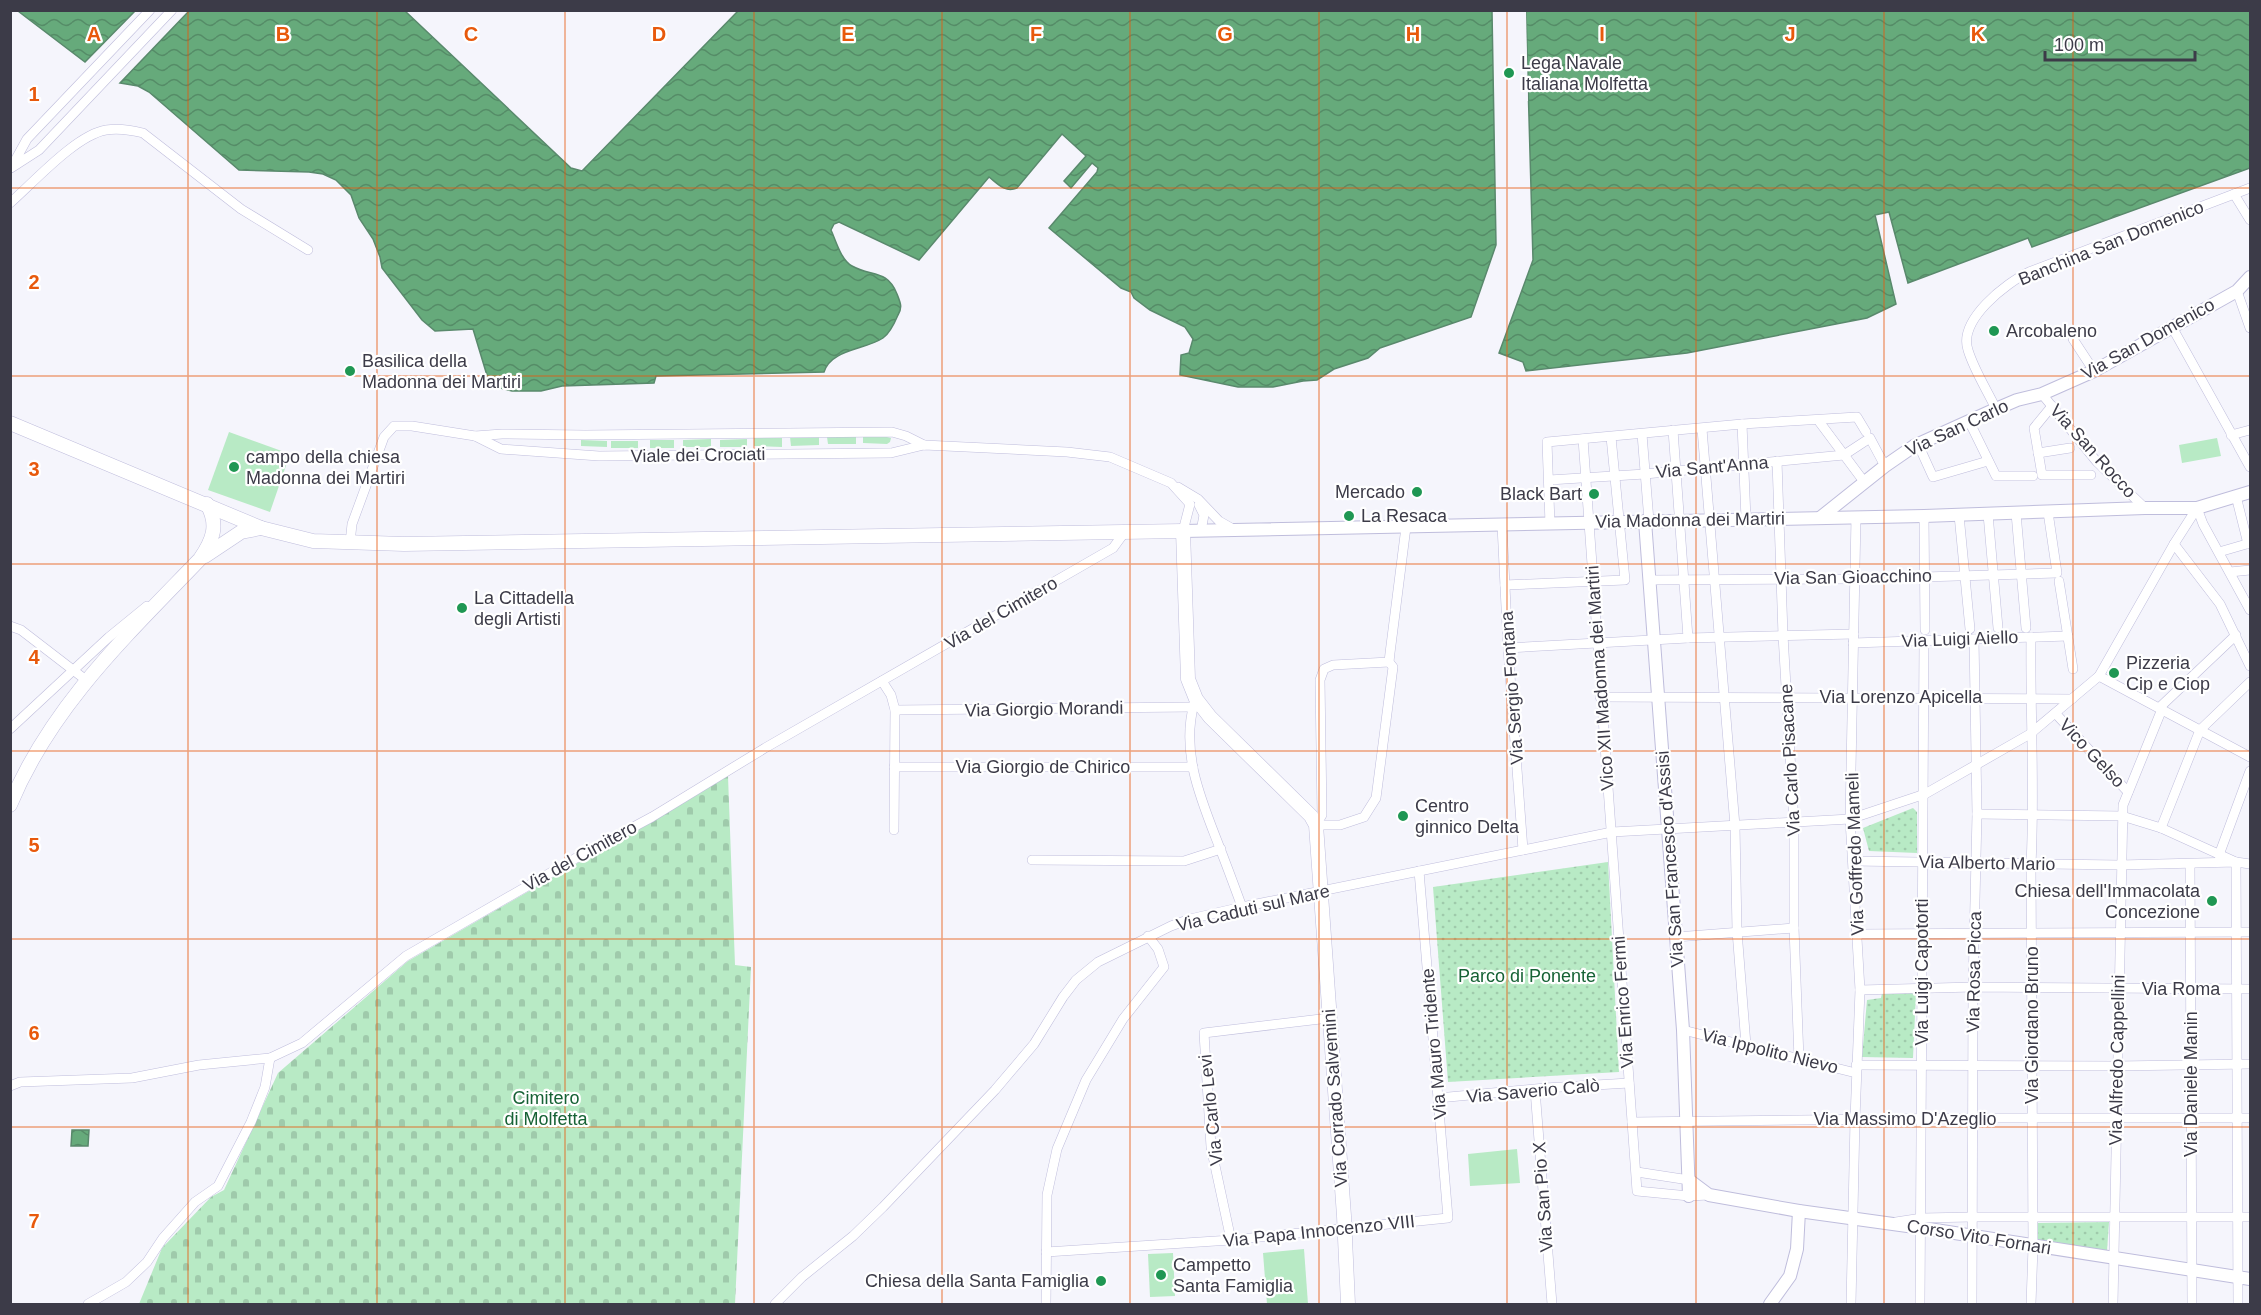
<svg xmlns="http://www.w3.org/2000/svg" width="2261" height="1315" font-family="Arial,sans-serif">
  <style>
    .green { fill: #b8eac5 }
    .cemetery { fill: url(#cemetery-stones) }
    .park { fill: url(#park-dots) }
    .water { fill: url(#water-waves); stroke: #59896c; stroke-width: 1.5 }
    .pier { fill: #f5f5fc }
    .lines { fill: none; stroke-linecap: round; stroke-linejoin: round }
    .minor-casing { stroke: #bfbddc; stroke-width: 10 }
    .tertiary-casing { stroke: #bfbddc; stroke-width: 14 }
    .secondary-casing { stroke: #bfbddc; stroke-width: 15 }
    .minor { stroke: #fff; stroke-width: 9 }
    .tertiary { stroke: #fff; stroke-width: 12 }
    .secondary { stroke: #fff; stroke-width: 14 }
    .grid { fill: none; stroke: #e8590c; stroke-width: 1.5; stroke-opacity: 0.55 }
    .poi-dot { fill: #1f9753; stroke: #fff; stroke-width: 2 }
    .labels { text-anchor: middle; dominant-baseline: central; stroke-width: 4.5; stroke-linejoin: round; paint-order: stroke }
    .poi-label { font-size: 18px; fill: #3c3b48; stroke: #fff; text-anchor: start }
    .street-label { font-size: 18px; fill: #3c3b48; stroke: #fff }
    .park-label { font-size: 18px; fill: #166235; stroke: #fff }
    .grid-label { font-size: 20px; text-anchor: middle; font-weight: bold; fill: #e8590c; stroke: #fff; stroke-width: 4.5; stroke-linejoin: round; paint-order: stroke }
  </style>
  <defs>
    <pattern id="cemetery-stones" width="16" height="16" patternUnits="userSpaceOnUse" patternTransform="scale(1.5)"><rect width="16" height="16" fill="#b8eac5"/><path d="M2 7V4a2 2 0 0 1 4 0v3zM10 15v-3a2 2 0 0 1 4 0v3z" fill="#9fcaab"/></pattern>
    <pattern id="park-dots" width="8" height="8" patternUnits="userSpaceOnUse" patternTransform="scale(1.5)"><rect width="8" height="8" fill="#b8eac5"/><path d="M2 2h.1M6 6h.1" fill="none" stroke="#9fcaab" stroke-width="1.8" stroke-linecap="round"/></pattern>
    <pattern id="water-waves" width="16" height="10" patternUnits="userSpaceOnUse" patternTransform="scale(1.5)"><rect width="16" height="10" fill="#66aa7b"/><path d="M0 5q4-4 8 0t8 0" fill="none" stroke="#558c67"/></pattern>
  </defs>
  <rect width="100%" height="100%" fill="#f5f5fc"/>
  <g class="green">
    <polygon points="229,432 290,454 270,512 208,490"/>
    <polygon points="883,436 891,438 890,442 887,444 863,443 863,437"/>
    <polygon points="790,437 819,437 819,445 791,446"/>
    <polygon points="827,437 856,437 856,444 828,444"/>
    <polygon points="754,438 782,438 782,447 754,446"/>
    <polygon points="2217,438 2221,456 2182,463 2179,445"/>
    <polygon points="711,439 711,447 683,447 683,440"/>
    <polygon points="747,439 747,447 720,447 720,440"/>
    <polygon points="581,440 607,441 607,447 581,446"/>
    <rect x="650" y="440" width="24" height="8"/>
    <rect x="611" y="441" width="27" height="7"/>
    <polygon points="1517,1149 1520,1183 1470,1186 1468,1154"/>
    <polygon points="1304,1249 1308,1304 1267,1304 1263,1253"/>
    <polygon points="1173,1253 1175,1296 1150,1297 1148,1254"/>
  </g>
  <polygon class="cemetery" points="728,776 735,965 751,967 735,1304 139,1304 162,1248 211,1197 224,1190 278,1073 408,961"/>
  <g class="park">
    <polygon points="1913,808 1917,812 1917,853 1869,851 1863,828"/>
    <polygon points="1608,862 1619,1072 1448,1082 1433,887"/>
    <polygon points="1882,993 1916,993 1913,1058 1862,1057 1867,1000 1881,998"/>
    <polygon points="2109,1222 2107,1251 2036,1239 2036,1223"/>
  </g>
  <g class="water">
    <polygon points="18,11 135,11 85,62"/>
    <path d="M189 11H405L571 168 582 171 738 11H1492L1496 245 1471 317 1380 348 1368 358 1334 369 1317 380 1303 381 1273 387H1238L1180 375 1181 355 1189 353 1193 339 1185 327 1150 310 1134 298 1131 292 1121 288 1049 228 1097 172 1098 168 1092 163 1071 188 1064 181 1086 156 1062 134 1017 188C1005 193 998 184 989 177L919 260 839 222 834 224 831 230C836 241 841 260 852 266 871 277 887 269 897 294 900 302 903 307 898 315 895 322 889 334 883 338 865 350 831 349 824 372L656 376 654 383 562 386 541 391H512L493 386 489 382 473 329 435 331 422 320 382 268 380 257 373 239 359 218 351 195 336 180 323 174 309 172 239 170 149 92 138 86 120 83Z"/>
    <polygon points="1526,11 2250,11 2250,168 2032,247 2028,238 1908,283 1889,212 1875,215 1896,304 1867,318 1687,353 1526,371 1523,362 1499,353 1533,260"/>
    <polygon points="72,1130 89,1130 88,1146 71,1146"/>
  </g>
  <polygon class="pier" points="1523,10 1526,11 1528,101 1526,101"/>
  <g class="lines">
    <g class="minor-casing">
      <g id="minor">
        <polyline points="150,10 27,139 11,168 39,150 172,10"/>
        <polyline points="2234,194 2250,220"/>
        <path d="M10 203C34 182 76 135 106 130 119 128 131 130 143 133L241 209 308 250"/>
        <polyline points="2237,291 2250,328"/>
        <polyline points="2172,327 2250,467"/>
        <polyline points="2073,339 2094,371"/>
        <polyline points="2042,394 2097,462 2145,508"/>
        <polyline points="2052,406 2034,428 2042,475 2091,475"/>
        <path d="M1996 409C1987 390 1974 370 1968 350 1958 320 2006 283 2029 272L2250 188"/>
        <polyline points="1818,420 1865,483"/>
        <polyline points="1969,421 1996,476 2033,476"/>
        <polyline points="1742,424 1746,519"/>
        <polyline points="1702,429 1735,826 1737,931 1746,1045"/>
        <polyline points="1673,430 1688,638"/>
        <polyline points="1642,434 1649,521"/>
        <polyline points="2231,435 2250,430"/>
        <polyline points="475,436 501,449 599,456 891,453 924,445 1067,452 1110,457 1171,483 1190,504 1183,531"/>
        <polyline points="1583,439 1637,1191 1689,1196 1709,1195"/>
        <polyline points="1918,444 1933,477 1988,461"/>
        <polyline points="2038,453 2070,448"/>
        <polyline points="1777,461 1783,635 1794,823 1794,928 1799,1059"/>
        <polyline points="1549,480 1645,474 1844,455 1870,438 1885,466"/>
        <polyline points="1178,487 1198,499 1219,521 1233,529"/>
        <polyline points="2236,496 2248,544"/>
        <polyline points="1199,505 1204,515 1201,531"/>
        <polyline points="2197,508 2203,524 2250,610"/>
        <polyline points="2016,513 2026,628"/>
        <polyline points="1988,514 1998,628"/>
        <polyline points="1959,515 1970,629"/>
        <polyline points="1924,516 1925,630"/>
        <polyline points="1550,524 1547,442 1742,424 1857,417 1866,432"/>
        <polyline points="1502,525 1508,648 1523,850"/>
        <polyline points="350,543 352,524 384,437 394,426 412,426 475,436 502,434 585,435 892,432 906,436 924,445"/>
        <polyline points="2174,544 2220,604 2250,666"/>
        <polyline points="2219,552 2250,543"/>
        <polyline points="2230,572 2250,570"/>
        <polyline points="1649,580 1855,579 2057,573 2048,512"/>
        <polyline points="2059,581 2073,669"/>
        <polyline points="1505,585 1625,580 1611,437"/>
        <polyline points="10,626 21,630 86,680"/>
        <polyline points="1853,643 2068,636"/>
        <polyline points="1508,648 1688,638 1854,634"/>
        <polyline points="2099,676 2250,757"/>
        <polyline points="882,681 891,695 895,710 894,830"/>
        <polyline points="1600,697 2072,699"/>
        <path d="M1194 704C1180 755 1203 804 1221 851 1228 869 1235 888 1242 907"/>
        <polyline points="2159,708 2236,635"/>
        <polyline points="895,710 1193,707"/>
        <polyline points="2056,714 2128,792"/>
        <polyline points="10,729 109,637 147,606"/>
        <polyline points="894,767 1193,767"/>
        <polyline points="1977,814 2122,816 2161,828 2236,862 2238,1304"/>
        <polyline points="1316,825 1340,825 1364,817 1376,798 1393,667 1389,662 1390,653 1406,527"/>
        <polyline points="1316,825 1322,815 1320,680 1324,669 1333,665 1389,662"/>
        <polyline points="2161,828 2200,730 2250,682"/>
        <polyline points="2219,855 2250,771"/>
        <polyline points="1032,860 1184,861 1221,849"/>
        <polyline points="1853,861 2120,865 2236,862 2250,864"/>
        <polyline points="2190,864 2192,1304"/>
        <polyline points="1858,934 2250,932"/>
        <polyline points="1676,937 1794,928"/>
        <polyline points="1860,990 1973,987 2250,989"/>
        <polyline points="1683,1030 1856,1073"/>
        <polyline points="1856,1065 2116,1066 2250,1064"/>
        <polyline points="10,1086 20,1082 132,1078 199,1065 270,1058 302,1043 406,956 576,858 652,817 765,748 1113,548 1124,533"/>
        <polyline points="1535,1090 1552,1304"/>
        <polyline points="1438,1098 1545,1088 1629,1083"/>
        <polyline points="1632,1122 1973,1118 2250,1118"/>
        <polyline points="1637,1172 1689,1180"/>
        <polyline points="1896,1222 1922,1218 1972,1217 2250,1217"/>
        <polyline points="1231,1240 1211,1147 1204,1033 1329,1018"/>
        <polyline points="1046,1252 1231,1240 1448,1218 1419,871"/>
        <polyline points="88,1304 126,1282 147,1262 163,1238 195,1202 218,1186 251,1122 265,1087 270,1058"/>
        <polyline points="775,1304 802,1277 853,1236 883,1207 995,1090 1034,1044 1063,997 1076,980 1098,962 1171,926 1190,919 1242,907 1612,832 1850,819 1925,794 2030,734 2099,676 2174,544 2197,508"/>
        <polyline points="1046,1304 1047,1195 1057,1149 1086,1080 1123,1019 1164,967 1158,949 1148,936"/>
        <polyline points="1851,1304 1855,1119 1860,990 1850,819 1856,517"/>
        <polyline points="1920,1304 1924,641"/>
        <polyline points="1972,1304 1973,987 1977,814 1974,639"/>
        <path d="M2031 1304 2033 1247 2031 864C2035 788 2030 713 2031 637"/>
        <polyline points="2113,1304 2123,805 2162,709"/>
      </g>
    </g>
    <g class="tertiary-casing">
      <g id="tertiary">
        <polyline points="1821,517 1885,466 1914,446 1996,409 2017,400 2042,394 2094,371 2237,291 2250,277"/>
        <polyline points="1645,521 1683,1030 1689,1196"/>
        <polyline points="1183,531 1924,516 2145,508 2197,508 2250,492"/>
        <polyline points="1689,1180 1709,1195 1799,1211 1929,1229 2250,1279"/>
        <polyline points="1770,1304 1790,1276 1797,1249 1799,1211"/>
      </g>
    </g>
    <g class="secondary-casing">
      <g id="secondary">
        <polyline points="10,423 261,528 313,541 404,544 1183,531 1188,679 1196,699 1210,717 1311,816 1316,825 1344,1216 1348,1304"/>
        <polyline points="205,556 241,532 261,528"/>
        <path d="M10 805C51 706 127 635 200 559 213 540 219 525 207 504"/>
      </g>
    </g>
    <use href="#minor" class="minor"/>
    <use href="#tertiary" class="tertiary"/>
    <use href="#secondary" class="secondary"/>
  </g>
  <path class="grid" d="M188 10V1304M377 10V1304M565 10V1304M754 10V1304M942 10V1304M1130 10V1304M1319 10V1304M1507 10V1304M1696 10V1304M1884 10V1304M2073 10V1304M10 188H2250M10 376H2250M10 564H2250M10 751H2250M10 939H2250M10 1127H2250"/>
  <g class="poi-dot">
    <circle cx="1509" cy="73" r="6"/>
    <circle cx="1994" cy="331" r="6"/>
    <circle cx="350" cy="371" r="6"/>
    <circle cx="234" cy="467" r="6"/>
    <circle cx="1417" cy="492" r="6"/>
    <circle cx="1594" cy="494" r="6"/>
    <circle cx="1349" cy="516" r="6"/>
    <circle cx="462" cy="608" r="6"/>
    <circle cx="2114" cy="673" r="6"/>
    <circle cx="1403" cy="816" r="6"/>
    <circle cx="2212" cy="901" r="6"/>
    <circle cx="1161" cy="1275" r="6"/>
    <circle cx="1101" cy="1281" r="6"/>
  </g>
  <g class="labels">
    <g class="poi-label">
      <text x="1521" y="63">Lega Navale<tspan x="1521" dy="21">Italiana Molfetta</tspan></text>
      <text x="2006" y="331">Arcobaleno</text>
      <text x="362" y="361">Basilica della<tspan x="362" dy="21">Madonna dei Martiri</tspan></text>
      <text x="246" y="457">campo della chiesa<tspan x="246" dy="21">Madonna dei Martiri</tspan></text>
      <text x="1405" y="492" text-anchor="end">Mercado</text>
      <text x="1582" y="494" text-anchor="end">Black Bart</text>
      <text x="1361" y="516">La Resaca</text>
      <text x="474" y="598">La Cittadella<tspan x="474" dy="21">degli Artisti</tspan></text>
      <text x="2126" y="663">Pizzeria<tspan x="2126" dy="21">Cip e Ciop</tspan></text>
      <text x="1415" y="806">Centro<tspan x="1415" dy="21">ginnico Delta</tspan></text>
      <text x="2200" y="891" text-anchor="end">Chiesa dell'Immacolata<tspan x="2200" dy="21">Concezione</tspan></text>
      <text x="1173" y="1265">Campetto<tspan x="1173" dy="21">Santa Famiglia</tspan></text>
      <text x="1089" y="1281" text-anchor="end">Chiesa della Santa Famiglia</text>
    </g>
    <g class="street-label">
      <text transform="translate(2111 243) rotate(-22)">Banchina San Domenico</text>
      <text transform="translate(2148 339) rotate(-29)">Via San Domenico</text>
      <text transform="translate(1957 428) rotate(-25)">Via San Carlo</text>
      <text transform="translate(2093 451) rotate(48)">Via San Rocco</text>
      <text transform="translate(698 455) rotate(-1)">Viale dei Crociati</text>
      <text transform="translate(1712 467) rotate(-5)">Via Sant'Anna</text>
      <text transform="translate(1690 520) rotate(-1)">Via Madonna dei Martiri</text>
      <text transform="translate(1853 577) rotate(-1)">Via San Gioacchino</text>
      <text transform="translate(1001 613) rotate(-30)">Via del Cimitero</text>
      <text transform="translate(1960 639) rotate(-2)">Via Luigi Aiello</text>
      <text transform="translate(1600 678) rotate(-94)">Vico XII Madonna dei Martiri</text>
      <text transform="translate(1512 688) rotate(-94)">Via Sergio Fontana</text>
      <text x="1901" y="697">Via Lorenzo Apicella</text>
      <text transform="translate(1044 709) rotate(-1)">Via Giorgio Morandi</text>
      <text transform="translate(2092 753) rotate(47)">Vico Gelso</text>
      <text transform="translate(1790 760) rotate(-93)">Via Carlo Pisacane</text>
      <text x="1043" y="767">Via Giorgio de Chirico</text>
      <text transform="translate(1855 854) rotate(-92)">Via Goffredo Mameli</text>
      <text transform="translate(580 856) rotate(-29)">Via del Cimitero</text>
      <text transform="translate(1670 859) rotate(-94)">Via San Francesco d'Assisi</text>
      <text transform="translate(1987 863) rotate(1)">Via Alberto Mario</text>
      <text transform="translate(1253 908) rotate(-13)">Via Caduti sul Mare</text>
      <text transform="translate(1922 972) rotate(-90)">Via Luigi Capotorti</text>
      <text transform="translate(1974 972) rotate(-89)">Via Rosa Picca</text>
      <text x="2181" y="989">Via Roma</text>
      <text transform="translate(1623 1002) rotate(-94)">Via Enrico Fermi</text>
      <text transform="translate(2032 1025) rotate(-90)">Via Giordano Bruno</text>
      <text transform="translate(1434 1044) rotate(-95)">Via Mauro Tridente</text>
      <text transform="translate(1770 1051) rotate(14)">Via Ippolito Nievo</text>
      <text transform="translate(2117 1060) rotate(-89)">Via Alfredo Cappellini</text>
      <text transform="translate(2191 1084) rotate(-90)">Via Daniele Manin</text>
      <text transform="translate(1533 1091) rotate(-5)">Via Saverio Calò</text>
      <text transform="translate(1335 1098) rotate(-94)">Via Corrado Salvemini</text>
      <text transform="translate(1211 1110) rotate(-96)">Via Carlo Levi</text>
      <text x="1905" y="1119">Via Massimo D'Azeglio</text>
      <text transform="translate(1543 1197) rotate(-94)">Via San Pio X</text>
      <text transform="translate(1319 1231) rotate(-6)">Via Papa Innocenzo VIII</text>
      <text transform="translate(1979 1237) rotate(9)">Corso Vito Fornari</text>
    </g>
    <g class="park-label">
      <text x="1527" y="976">Parco di Ponente</text>
      <text x="546" y="1098">Cimitero<tspan x="546" dy="21">di Molfetta</tspan></text>
    </g>
  </g>
  <g class="grid-label">
    <text x="94" y="41">A</text>
    <text x="283" y="41">B</text>
    <text x="471" y="41">C</text>
    <text x="659" y="41">D</text>
    <text x="848" y="41">E</text>
    <text x="1036" y="41">F</text>
    <text x="1225" y="41">G</text>
    <text x="1413" y="41">H</text>
    <text x="1602" y="41">I</text>
    <text x="1790" y="41">J</text>
    <text x="1978" y="41">K</text>
    <text x="34" y="101">1</text>
    <text x="34" y="289">2</text>
    <text x="34" y="476">3</text>
    <text x="34" y="664">4</text>
    <text x="34" y="852">5</text>
    <text x="34" y="1040">6</text>
    <text x="34" y="1228">7</text>
  </g>
  <rect width="2261" height="1315" fill="none" stroke="#3c3b48" stroke-width="24"/>
  <path d="M2045 51v9h150v-9" fill="none" stroke="#3c3b48" stroke-width="3"/>
  <text x="2054" y="51" font-size="18" fill="#3c3b48" stroke="#ffffff" stroke-width="4.5" paint-order="stroke">100 m</text>
</svg>
